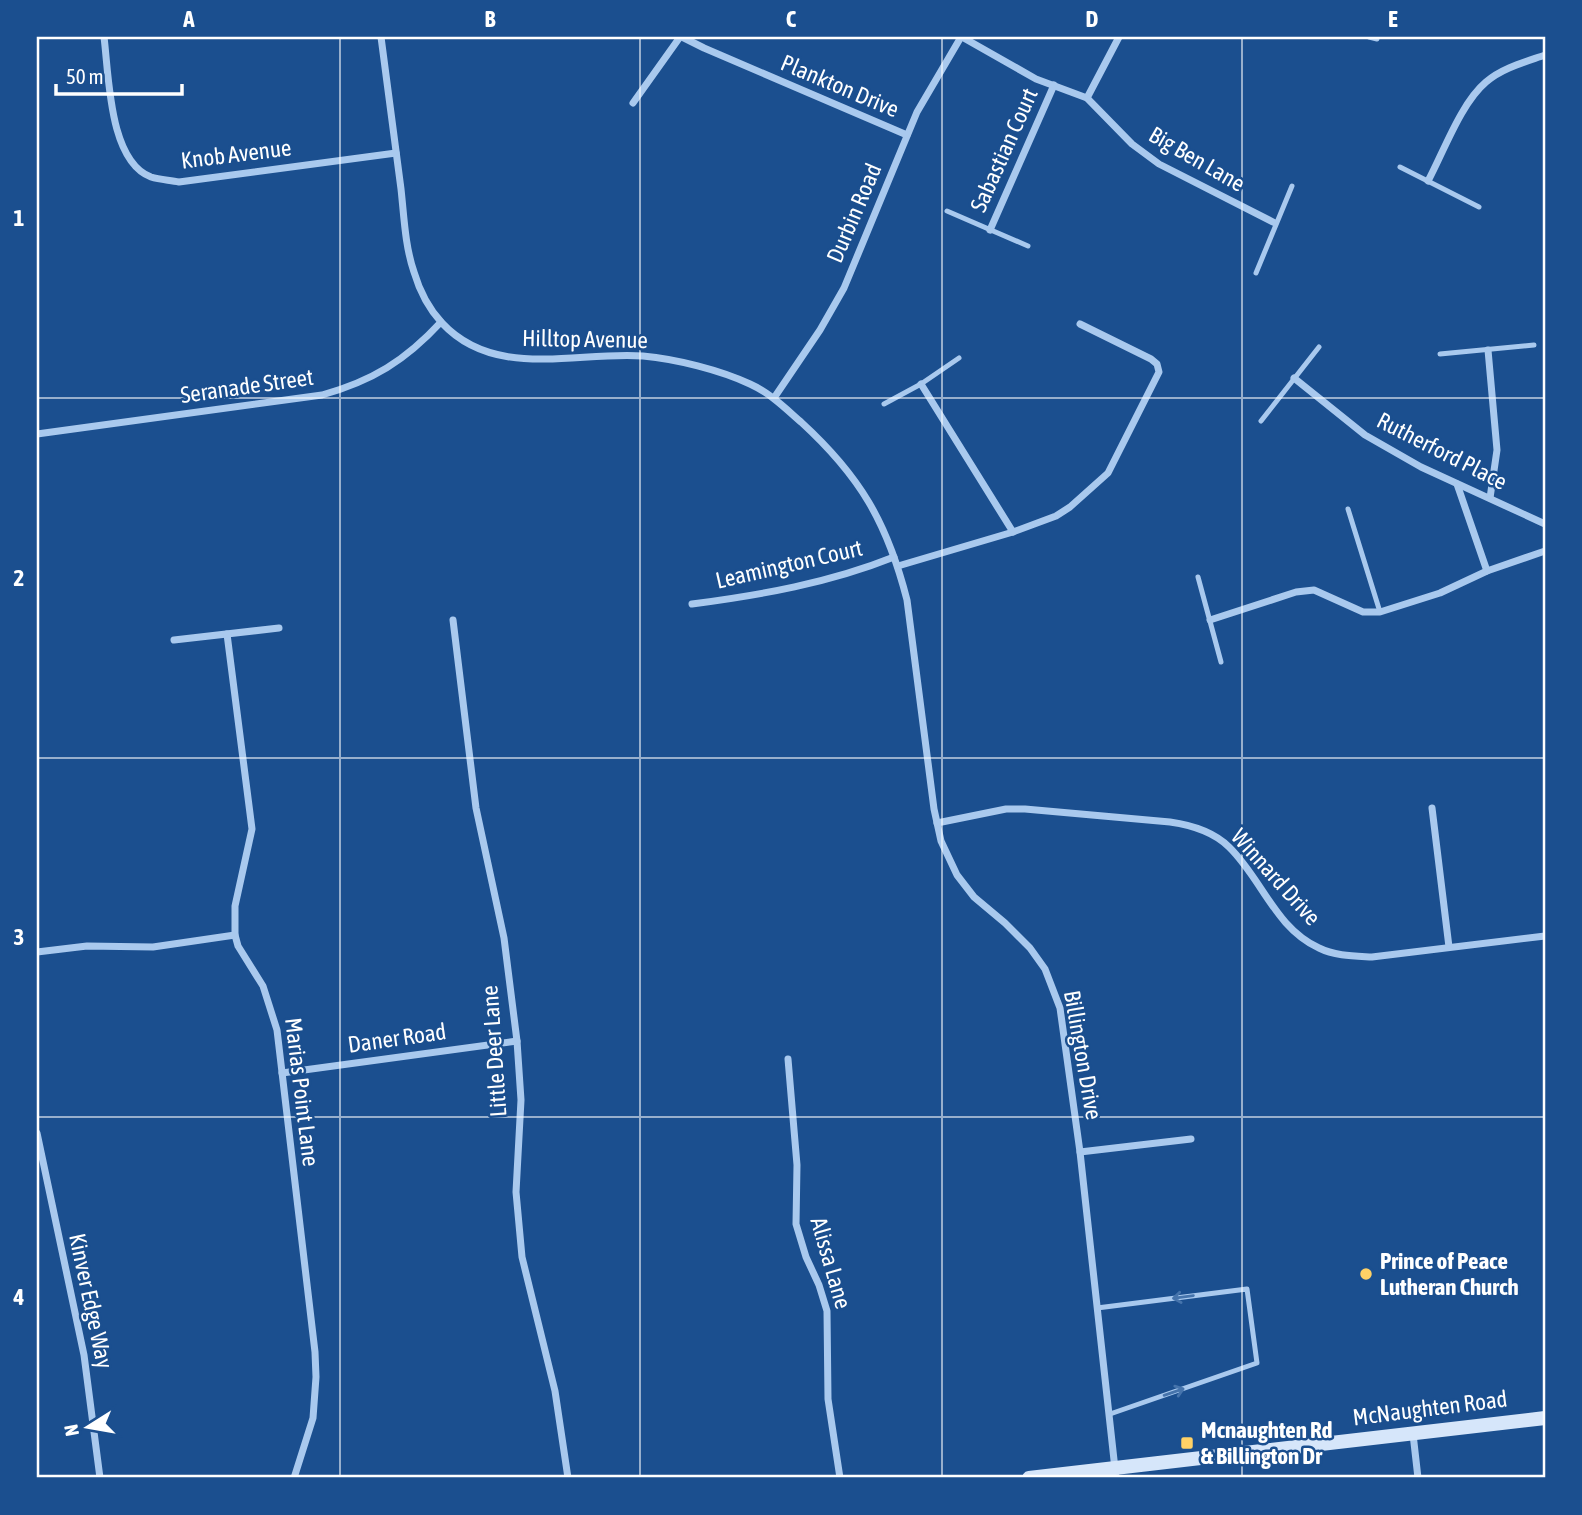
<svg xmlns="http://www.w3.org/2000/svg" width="1582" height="1515" font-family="'Asap Condensed',sans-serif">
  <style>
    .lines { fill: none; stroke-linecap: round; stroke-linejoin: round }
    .lane { stroke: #a9c9ee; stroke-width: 5 }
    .street { stroke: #a9c9ee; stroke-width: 7 }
    .secondary { stroke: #d6e6fa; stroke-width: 14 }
    .oneway { stroke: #4674ac }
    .grid { fill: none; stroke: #fff; stroke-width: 2; stroke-opacity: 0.55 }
    .poi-dot { fill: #ffd166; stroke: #1b4f8f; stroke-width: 2.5 }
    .labels { text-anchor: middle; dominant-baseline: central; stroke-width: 5; stroke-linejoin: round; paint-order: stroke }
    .street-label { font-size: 23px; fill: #fff; stroke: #1b4f8f }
    .poi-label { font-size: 23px; font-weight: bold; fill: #fff; stroke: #1b4f8f; text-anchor: start }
    .neatline { fill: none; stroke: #fff; stroke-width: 2.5 }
    .grid-label { font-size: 23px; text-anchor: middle; font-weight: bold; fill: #fff }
  </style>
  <rect width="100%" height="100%" fill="#1b4f8f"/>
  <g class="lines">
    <g class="lane">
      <polyline points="1369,37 1377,39"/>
      <polyline points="1400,167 1479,207"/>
      <polyline points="947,211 1028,246"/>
      <polyline points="1256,273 1292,186"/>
      <polyline points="1440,354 1534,345"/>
      <polyline points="884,404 921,384 959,358"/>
      <polyline points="1261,421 1319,347"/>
      <polyline points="1348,509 1380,612"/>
      <polyline points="1198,577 1221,662"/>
      <polyline points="1097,1308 1247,1289 1257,1363 1110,1414"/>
    </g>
    <g class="street">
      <path d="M104 37C109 76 109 161 151 177 160 180 170 180 179 182L396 153"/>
      <path d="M381 37C388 87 394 138 401 189 404 216 405 246 414 272 419 289 429 309 442 323 495 380 576 351 643 356 676 359 720 370 750 384 770 393 785 408 801 422 860 476 887 522 907 600L934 809 941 841 957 875 974 897 1005 923 1030 948 1045 969 1060 1008 1080 1152 1116 1478"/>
      <polyline points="682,37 704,48 907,135"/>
      <polyline points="962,37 1036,79 1087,98 1132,144 1159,164 1275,223"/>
      <polyline points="1087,98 1119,37"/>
      <polyline points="633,103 680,37"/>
      <path d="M1428 181C1444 151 1461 103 1486 82 1502 68 1525 62 1545 55"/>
      <polyline points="990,230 1054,85"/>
      <polyline points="1488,350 1497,450 1490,498"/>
      <polyline points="1294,378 1365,435 1421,467 1545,524"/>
      <polyline points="921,384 1013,532"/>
      <polyline points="774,398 820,330 844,288 917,112 961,37"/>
      <path d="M37 434 322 395C372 381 405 361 441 322"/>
      <polyline points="1457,484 1487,571"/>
      <polyline points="898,566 1013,532 1056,516 1070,507 1108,473 1159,372 1157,364 1151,359 1080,324"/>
      <path d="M692 604C761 595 829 583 894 557"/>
      <polyline points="453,620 476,808 504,938 517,1041 521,1100 516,1192 522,1257 555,1391 568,1478"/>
      <polyline points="1210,620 1296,592 1314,590 1363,612 1380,612 1440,593 1487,571 1545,551"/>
      <polyline points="227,634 252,829 235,906 235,935 238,946 263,986 277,1030 315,1352 316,1377 313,1418 294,1478"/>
      <polyline points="174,640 279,628"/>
      <polyline points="1432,808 1449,947"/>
      <path d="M937 823 1006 809H1025L1170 822C1191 825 1214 832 1229 847 1262 879 1275 928 1319 948 1335 956 1355 956 1372 957L1545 936"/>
      <polyline points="37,952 87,946 153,947 235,935"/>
      <polyline points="788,1059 797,1165 796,1224 806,1257 819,1285 827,1311 828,1399 840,1478"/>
      <polyline points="282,1073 517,1041"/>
      <polyline points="37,1133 84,1355 100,1478"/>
      <polyline points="1080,1152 1191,1139"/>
      <polyline points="1413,1434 1418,1478"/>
    </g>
    <polyline class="secondary" points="1029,1478 1545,1418"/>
  </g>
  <defs><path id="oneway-shaft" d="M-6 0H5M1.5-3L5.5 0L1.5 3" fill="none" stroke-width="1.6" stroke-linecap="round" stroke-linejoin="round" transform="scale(1.75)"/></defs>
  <g class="oneway">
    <use href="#oneway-shaft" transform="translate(1183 1297) rotate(172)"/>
    <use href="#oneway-shaft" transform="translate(1174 1392) rotate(-19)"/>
  </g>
  <path class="grid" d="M340 37V1478M640 37V1478M942 37V1478M1242 37V1478M37 398H1545M37 758H1545M37 1117H1545"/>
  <g class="poi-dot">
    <circle cx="1366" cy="1274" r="7"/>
    <rect x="1180" y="1436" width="14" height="14" rx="3.5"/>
  </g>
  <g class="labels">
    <g class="street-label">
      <text transform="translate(840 86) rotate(23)">Plankton Drive</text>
      <text transform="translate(1004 150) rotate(-66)">Sabastian Court</text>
      <text transform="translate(236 154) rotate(-7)">Knob Avenue</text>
      <text transform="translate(1197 159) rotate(30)">Big Ben Lane</text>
      <text transform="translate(854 213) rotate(-67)">Durbin Road</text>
      <text transform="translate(585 339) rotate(1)">Hilltop Avenue</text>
      <text transform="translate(247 386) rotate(-8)">Seranade Street</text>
      <text transform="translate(1442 451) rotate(27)">Rutherford Place</text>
      <text transform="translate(789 564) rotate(-13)">Leamington Court</text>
      <text transform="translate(1276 877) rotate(48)">Winnard Drive</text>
      <text transform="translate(397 1038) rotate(-8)">Daner Road</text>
      <text transform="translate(494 1051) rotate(-94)">Little Deer Lane</text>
      <text transform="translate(1083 1055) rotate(80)">Billington Drive</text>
      <text transform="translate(302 1092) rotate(83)">Marias Point Lane</text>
      <text transform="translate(831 1263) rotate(74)">Alissa Lane</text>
      <text transform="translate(91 1301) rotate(78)">Kinver Edge Way</text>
      <text transform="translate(1430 1408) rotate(-7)">McNaughten Road</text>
    </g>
    <g class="poi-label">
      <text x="1380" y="1261">Prince of Peace<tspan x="1380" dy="26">Lutheran Church</tspan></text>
      <text x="1201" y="1430">Mcnaughten Rd<tspan x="1201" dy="26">&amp; Billington Dr</tspan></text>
    </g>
  </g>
  <rect width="1582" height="1515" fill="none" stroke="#1b4f8f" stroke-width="77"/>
  <g transform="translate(88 1427) rotate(259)" stroke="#1b4f8f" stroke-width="5" paint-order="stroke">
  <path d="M0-5L12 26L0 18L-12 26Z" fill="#ffffff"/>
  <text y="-10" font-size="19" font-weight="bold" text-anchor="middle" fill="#ffffff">N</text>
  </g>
  <path d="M56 84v10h126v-10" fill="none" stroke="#ffffff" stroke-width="3.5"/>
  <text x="66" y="84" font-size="21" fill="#ffffff" stroke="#1b4f8f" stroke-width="5" paint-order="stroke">50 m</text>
  <rect x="38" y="38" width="1506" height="1438" class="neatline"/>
  <g class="grid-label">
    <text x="189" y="27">A</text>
    <text x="490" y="27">B</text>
    <text x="791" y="27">C</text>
    <text x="1092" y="27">D</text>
    <text x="1393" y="27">E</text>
    <text x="19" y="226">1</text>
    <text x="19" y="586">2</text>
    <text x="19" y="945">3</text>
    <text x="19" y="1305">4</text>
  </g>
</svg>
